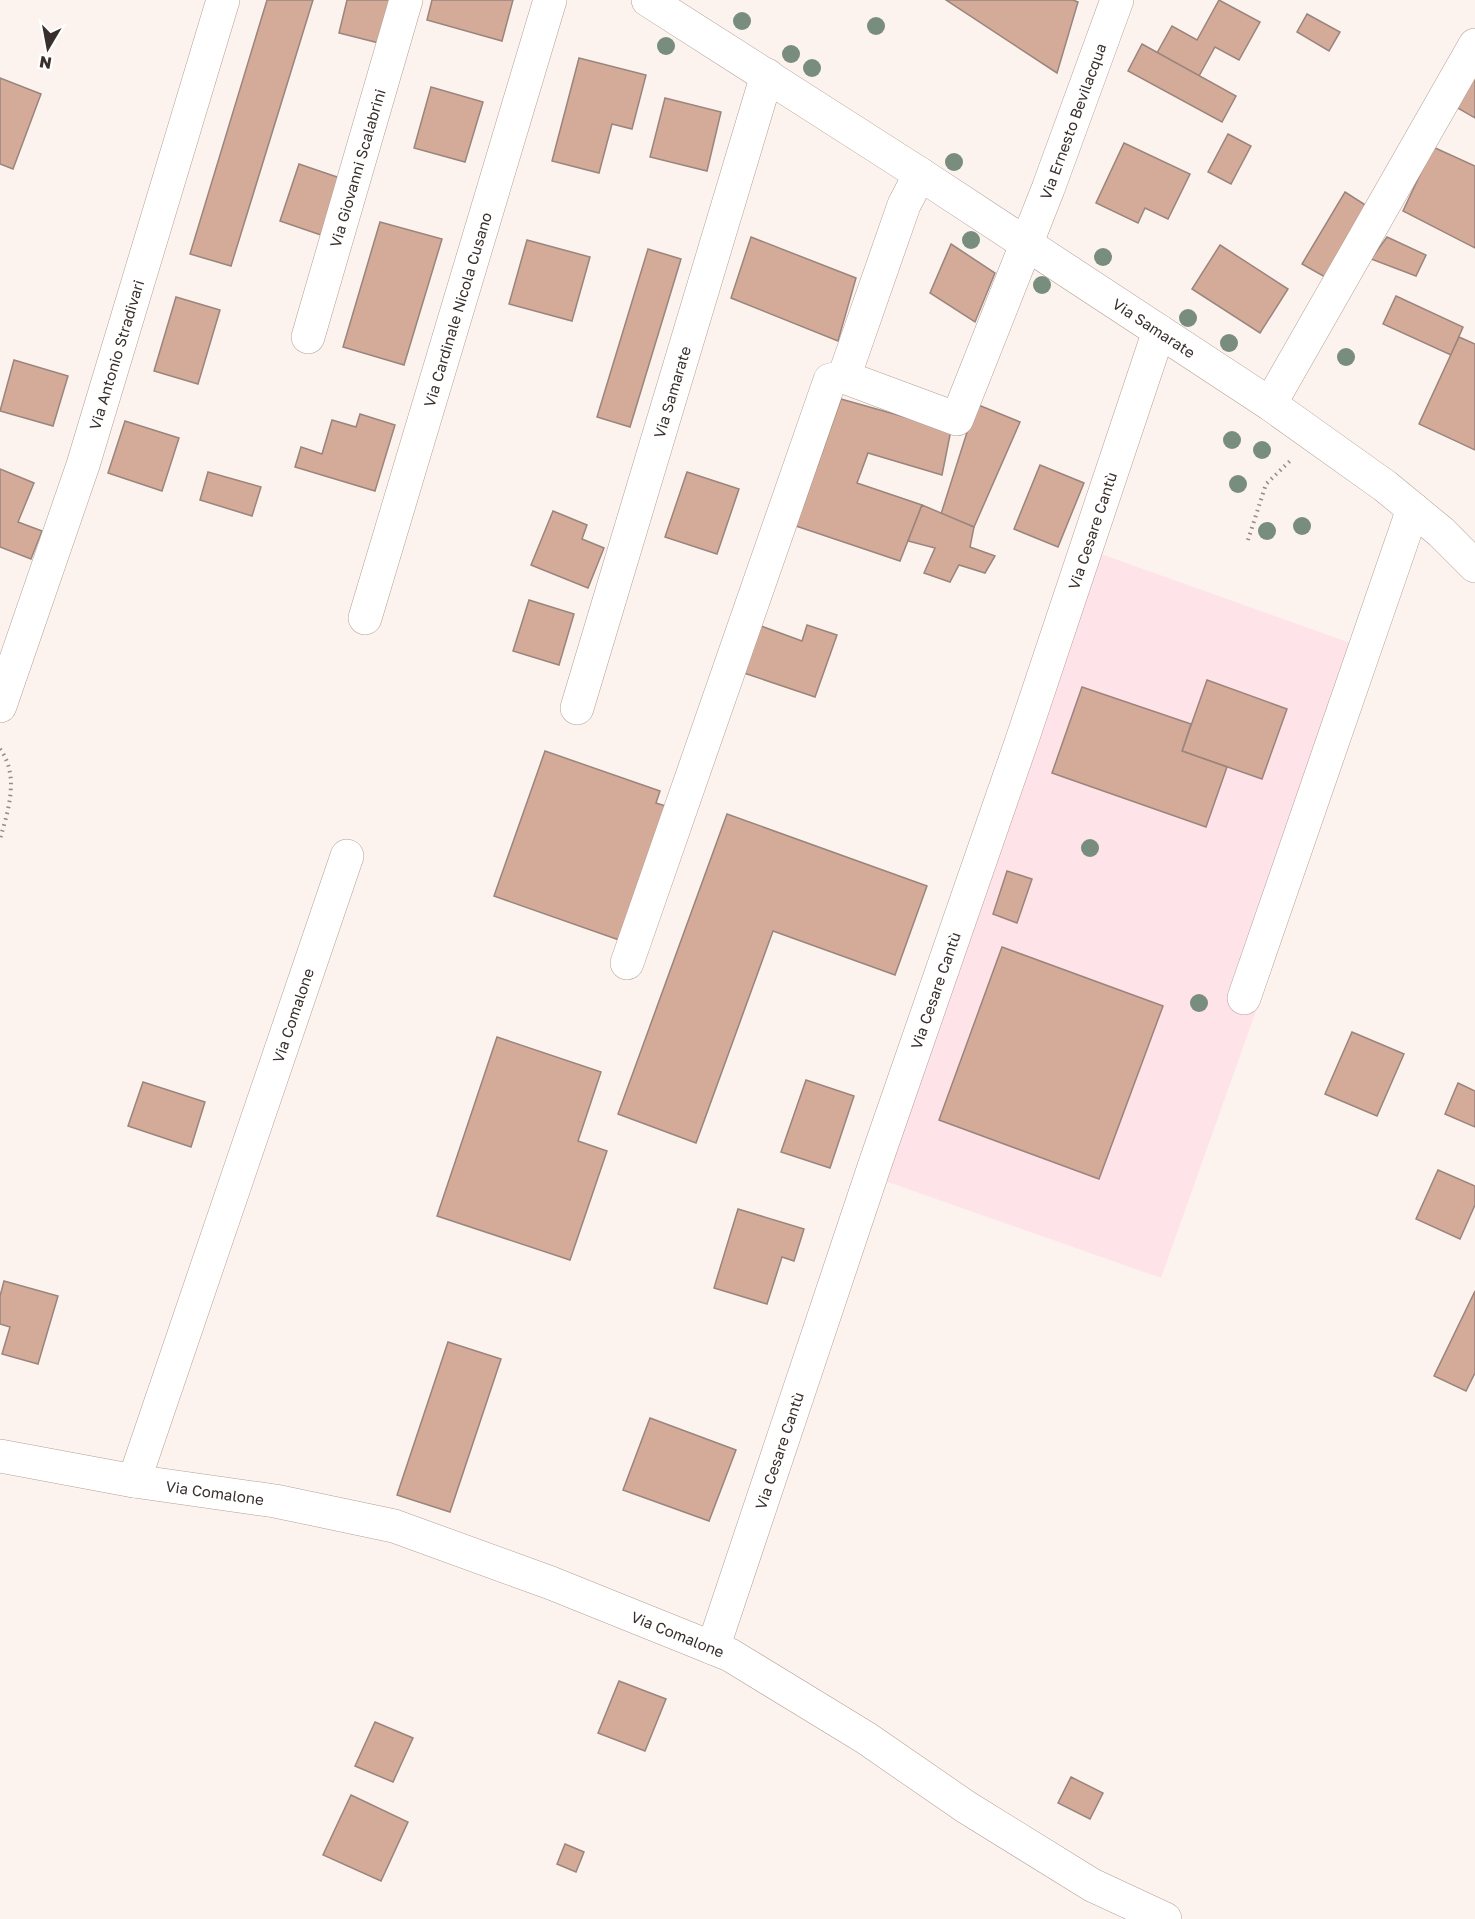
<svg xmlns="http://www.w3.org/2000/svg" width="1475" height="1919" font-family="'Golos Text',sans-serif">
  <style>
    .education { fill: #fee3e8 }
    .building { fill: #d4aa98; stroke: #9a857d; stroke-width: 1.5 }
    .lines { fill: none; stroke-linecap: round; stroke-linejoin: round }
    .minor-casing { stroke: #b49f96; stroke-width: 34 }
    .path { stroke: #948b87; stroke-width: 4; stroke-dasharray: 1.5 4.5; stroke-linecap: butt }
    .minor { stroke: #fff; stroke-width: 33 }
    .tree { fill: #788d7d }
    .labels { text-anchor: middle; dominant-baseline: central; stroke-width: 4.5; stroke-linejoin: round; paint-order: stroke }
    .street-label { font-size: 15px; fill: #39302d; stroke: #fff }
  </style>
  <rect width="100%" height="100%" fill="#fcf3ef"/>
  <polygon class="education" points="1101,554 1353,644 1257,1008 1161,1278 885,1181 1014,814"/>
  <g class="building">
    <polygon points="267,0 313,0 231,266 190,254"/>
    <polygon points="347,0 390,0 379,43 339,33"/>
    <polygon points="432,0 513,0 502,41 427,20"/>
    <polygon points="946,0 1073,0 1078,2 1057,73"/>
    <polygon points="1219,0 1260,22 1239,60 1215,47 1199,76 1157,53 1172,26 1197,40"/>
    <polygon points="1307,14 1340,32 1329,51 1297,32"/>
    <polygon points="1142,44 1236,96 1222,122 1128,71"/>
    <polygon points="579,58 646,75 632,129 612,124 599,173 552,161"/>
    <polygon points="1475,74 1475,118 1456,107"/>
    <polygon points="0,78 41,94 13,169 0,164"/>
    <polygon points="431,87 483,102 465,162 414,148"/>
    <polygon points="665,98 721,112 707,171 650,157"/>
    <polygon points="1228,134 1251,146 1231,184 1208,172"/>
    <polygon points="1124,143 1190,174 1168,219 1145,208 1138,223 1096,203"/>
    <polygon points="1433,147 1475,166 1475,248 1403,211"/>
    <polygon points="299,164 340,178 321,235 280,221"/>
    <polygon points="1345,192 1367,206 1325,277 1302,264"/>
    <polygon points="380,222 442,239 404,365 343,347"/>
    <polygon points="751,237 856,278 838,341 731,298"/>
    <polygon points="1387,237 1426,255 1416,276 1371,259"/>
    <polygon points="527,240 590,257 572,321 509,304"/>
    <polygon points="951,244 995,273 975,322 930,293"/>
    <polygon points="1220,245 1288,289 1260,333 1192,289"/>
    <polygon points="648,249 681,259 630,427 597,417"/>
    <polygon points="1396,296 1463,327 1451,355 1383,324"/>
    <polygon points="176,297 220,310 198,384 154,371"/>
    <polygon points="1459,337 1475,344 1475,450 1419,424"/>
    <polygon points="14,360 68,376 53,426 0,411"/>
    <polygon points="841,399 951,430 942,475 868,453 857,483 922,505 900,561 796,526"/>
    <polygon points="976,404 1020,422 974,527 941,514"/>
    <polygon points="360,414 395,425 375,491 295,467 301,447 322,454 332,420 356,427"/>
    <polygon points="125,421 179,438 162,491 108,473"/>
    <polygon points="1040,465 1084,483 1058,547 1014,529"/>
    <polygon points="0,469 34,483 18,522 42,531 31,559 0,547"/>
    <polygon points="208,472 261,487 252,516 200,500"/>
    <polygon points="687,472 739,489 717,554 665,537"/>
    <polygon points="922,505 974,527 970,547 995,556 985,573 959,565 950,582 924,573 935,548 908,541"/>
    <polygon points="553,511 587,525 582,539 604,548 588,588 531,565"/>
    <polygon points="529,600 574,614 559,665 513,651"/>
    <polygon points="807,625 837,635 815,697 744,673 761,626 802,641"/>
    <polygon points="1207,680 1287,709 1262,779 1182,751"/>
    <polygon points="1082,687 1191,724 1182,751 1227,767 1206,827 1052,773"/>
    <polygon points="545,751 660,791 656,803 669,807 622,941 494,896"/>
    <polygon points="727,814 927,886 895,975 773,931 696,1143 618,1114"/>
    <polygon points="1007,871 1032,879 1017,923 993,914"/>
    <polygon points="1002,947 1163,1006 1099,1179 939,1120"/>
    <polygon points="1352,1032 1404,1054 1377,1116 1325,1094"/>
    <polygon points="497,1037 601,1072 578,1141 607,1151 570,1260 437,1216"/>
    <polygon points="806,1080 854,1096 830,1168 781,1152"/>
    <polygon points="143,1082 205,1102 191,1147 128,1126"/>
    <polygon points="1458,1083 1475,1091 1475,1127 1445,1114"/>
    <polygon points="1438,1170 1475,1186 1475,1205 1460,1239 1416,1219"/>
    <polygon points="738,1209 804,1229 794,1261 782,1257 767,1304 714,1288"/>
    <polygon points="4,1281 58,1296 38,1364 2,1354 10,1327 0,1324 0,1296"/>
    <polygon points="1475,1291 1475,1373 1466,1391 1434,1376"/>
    <polygon points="448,1342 501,1359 450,1512 397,1495"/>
    <polygon points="650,1418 736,1450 709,1521 623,1490"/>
    <polygon points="619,1681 666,1699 645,1751 598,1733"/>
    <polygon points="375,1722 413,1738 393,1782 355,1766"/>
    <polygon points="1071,1777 1103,1793 1090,1819 1058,1803"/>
    <polygon points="351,1795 408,1822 381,1881 323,1855"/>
    <polygon points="565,1844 584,1852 576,1872 557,1864"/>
  </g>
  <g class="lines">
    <g class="minor-casing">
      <g id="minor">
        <path id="s1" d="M648 0 920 174 1270 404 1385 486 1441 532 1475 566"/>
        <path id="s2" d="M308 337 406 0"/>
        <path id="s3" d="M844 377 957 419 1048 189 1117 0"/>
        <polyline points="1270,404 1475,45"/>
        <path id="s4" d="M365 618 550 0"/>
        <path id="s5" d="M0 706 83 465 223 0"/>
        <path id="s6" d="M577 708 767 75"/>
        <polyline points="627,963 830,380 844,377 904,205 920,174"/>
        <polyline points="1244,998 1413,509"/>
        <path id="s7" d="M0 1456 134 1481 275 1501 394 1526 551 1583 730 1655 866 1738 966 1807 1092 1885 1165 1919"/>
        <path id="s8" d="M134 1481 347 856"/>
        <path id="s9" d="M713 1648 875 1164 1022 740 1159 331"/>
      </g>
    </g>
    <g class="path">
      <polyline points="1248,540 1266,484 1291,460"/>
      <path d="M0 749C20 776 8 811 0 839"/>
    </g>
    <use href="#minor" class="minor"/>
  </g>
  <g class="tree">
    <circle cx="742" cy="21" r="9"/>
    <circle cx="876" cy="26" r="9"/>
    <circle cx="666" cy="46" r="9"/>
    <circle cx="791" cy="54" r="9"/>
    <circle cx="812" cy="68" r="9"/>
    <circle cx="954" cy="162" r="9"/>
    <circle cx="971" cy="240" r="9"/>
    <circle cx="1103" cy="257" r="9"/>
    <circle cx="1042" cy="285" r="9"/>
    <circle cx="1188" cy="318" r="9"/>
    <circle cx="1229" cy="343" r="9"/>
    <circle cx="1346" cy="357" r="9"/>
    <circle cx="1232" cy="440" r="9"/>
    <circle cx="1262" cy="450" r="9"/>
    <circle cx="1238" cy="484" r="9"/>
    <circle cx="1302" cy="526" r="9"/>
    <circle cx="1267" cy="531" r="9"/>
    <circle cx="1090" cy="848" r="9"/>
    <circle cx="1199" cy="1003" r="9"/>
  </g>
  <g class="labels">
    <g class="street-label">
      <text stroke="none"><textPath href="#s3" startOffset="440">Via Ernesto Bevilacqua</textPath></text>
      <text stroke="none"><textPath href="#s2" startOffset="176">Via Giovanni Scalabrini</textPath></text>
      <text stroke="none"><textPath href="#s4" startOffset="322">Via Cardinale Nicola Cusano</textPath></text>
      <text stroke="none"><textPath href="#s1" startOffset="603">Via Samarate</textPath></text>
      <text stroke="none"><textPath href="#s5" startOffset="370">Via Antonio Stradivari</textPath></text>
      <text stroke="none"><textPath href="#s6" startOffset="330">Via Samarate</textPath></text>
      <text stroke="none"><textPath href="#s9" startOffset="1180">Via Cesare Cantù</textPath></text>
      <text stroke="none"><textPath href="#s9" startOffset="694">Via Cesare Cantù</textPath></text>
      <text stroke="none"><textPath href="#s8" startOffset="492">Via Comalone</textPath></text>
      <text stroke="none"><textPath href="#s9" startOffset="208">Via Cesare Cantù</textPath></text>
      <text stroke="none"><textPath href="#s7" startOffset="218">Via Comalone</textPath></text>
      <text stroke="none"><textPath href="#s7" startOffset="704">Via Comalone</textPath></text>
    </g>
  </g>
  <g transform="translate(48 48) rotate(190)" stroke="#ffffff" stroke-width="4.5" paint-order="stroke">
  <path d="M0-4.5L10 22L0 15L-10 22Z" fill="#39302d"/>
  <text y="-9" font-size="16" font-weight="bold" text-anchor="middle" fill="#39302d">N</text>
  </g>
</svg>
